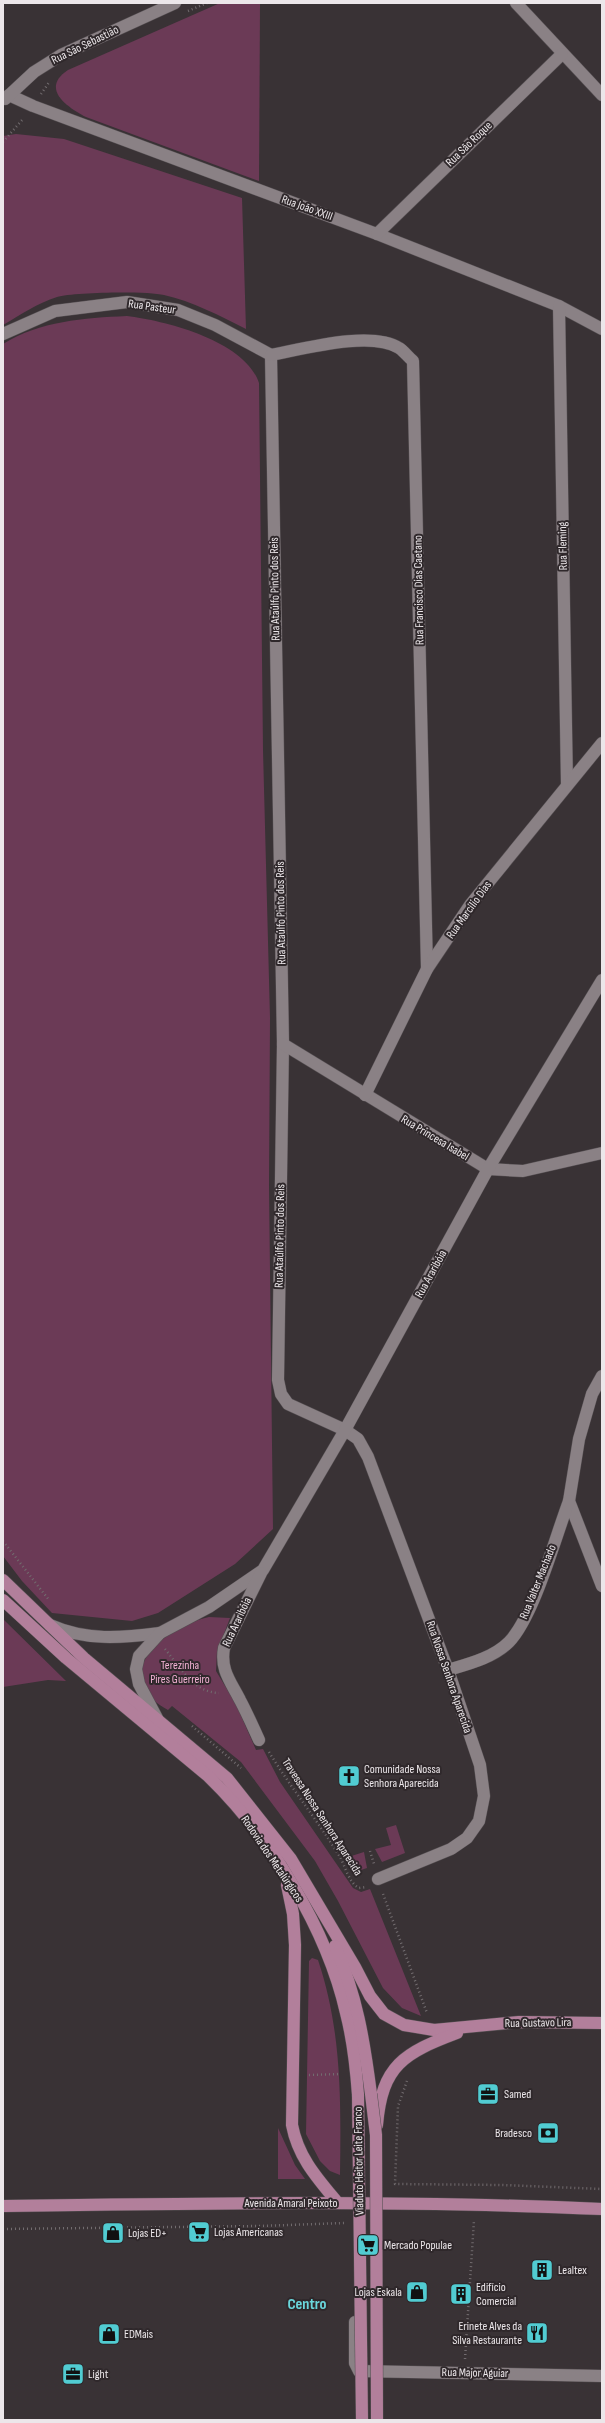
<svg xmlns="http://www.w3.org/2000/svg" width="605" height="2423" font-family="'Sofia Sans Condensed',sans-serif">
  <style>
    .green { fill: #6b3a56 }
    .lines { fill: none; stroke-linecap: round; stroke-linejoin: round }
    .minor-casing { stroke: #554f52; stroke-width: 13 }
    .major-casing { stroke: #554f52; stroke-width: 13 }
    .path { stroke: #726c6f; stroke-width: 2.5; stroke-dasharray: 1 3; stroke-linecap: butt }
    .minor { stroke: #8a8185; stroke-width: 12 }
    .major { stroke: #b27f9b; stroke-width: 12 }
    .major-bridge-casing { stroke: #554f52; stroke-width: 13; stroke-linecap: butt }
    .major-bridge { stroke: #b27f9b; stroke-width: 12 }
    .labels { text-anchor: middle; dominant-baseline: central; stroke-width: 4; stroke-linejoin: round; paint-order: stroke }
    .street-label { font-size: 12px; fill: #ece7ea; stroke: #2f282b }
    .park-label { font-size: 12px; fill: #f4b2d5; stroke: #2f282b }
    .poi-label { font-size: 12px; fill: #ece7ea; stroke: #2f282b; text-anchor: start }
    .district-label { font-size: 16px; font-weight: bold; fill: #6ad7dc; stroke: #2f282b }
  </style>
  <rect width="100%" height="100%" fill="#393235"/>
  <g class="green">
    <path d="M220 3H260L259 181 86 117C69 108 39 89 68 70Z"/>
    <path d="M16 134 64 139 242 198 246 329C220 316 192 301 164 295 147 291 74 292 57 297 38 303 20 315 3 325V136Z"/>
    <path d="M127 316C167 321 245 341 259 383L263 750 270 1018 269 1185 273 1529 235 1564 158 1613 132 1621 52 1613 22 1581 3 1556V344C40 321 84 318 127 316Z"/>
    <path d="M209 1617 230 1618 217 1652 216 1671 236 1704 256 1750 263 1749 280 1782 353 1888 361 1892 370 1889 421 2016 402 2008 383 1988 338 1901 315 1861 241 1762 172 1706 168 1710C163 1707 157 1704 153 1699 116 1661 176 1624 209 1617Z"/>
    <polygon points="3,1619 66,1681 48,1680 3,1687"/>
    <polygon points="396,1825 405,1853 382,1862 375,1849 391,1845 386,1828"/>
    <polygon points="364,1852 367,1868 352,1873 345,1858"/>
    <path d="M312 1958 318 1960C342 2031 341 2102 340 2175L330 2171 320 2161 306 2134 309 1961Z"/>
    <polygon points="278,2128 295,2165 305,2179 278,2179"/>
  </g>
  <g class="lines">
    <g class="minor-casing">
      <g id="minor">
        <polyline points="516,3 602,95"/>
        <polyline points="9,95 33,106 377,234 559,306 602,329"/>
        <polyline points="5,99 34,72 61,55 175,3"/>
        <polyline points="377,234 562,54"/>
        <polyline points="559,306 567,785"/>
        <polyline points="3,334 55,311 127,302 178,310 215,325 271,355"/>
        <polyline points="271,355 283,1044 278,1380 281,1394 288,1404 345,1430 358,1439 368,1457 448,1670 480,1765 484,1796 479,1821 467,1838 451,1849 378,1879"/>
        <path d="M271 355C303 349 371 330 399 348 404 351 408 357 413 361L427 969"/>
        <polyline points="283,1044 488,1169 523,1171 602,1153"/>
        <polyline points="365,1095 427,969 470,905 602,743"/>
        <polyline points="602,1376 592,1394 579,1439 569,1501 602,1586"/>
        <path d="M50 1625C86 1641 121 1638 160 1633"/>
        <path d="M448 1670C468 1664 493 1658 509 1642 534 1616 555 1538 569 1501"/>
        <polyline points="157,1718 139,1684 136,1669 139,1656 160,1633 209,1607 263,1570 345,1430 488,1169 602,980"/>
        <path d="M259 1740C253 1727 247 1713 240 1700 231 1682 220 1670 224 1648L261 1573"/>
        <polyline points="355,2322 355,2363 359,2371 602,2376"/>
      </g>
    </g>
    <g class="major-casing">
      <g id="major">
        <polyline points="3,1580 84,1658 227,1778 291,1859 355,1967 370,1996 384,2014 404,2025 434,2030 519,2022 602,2023"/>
        <path d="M3 1600 66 1658 208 1776C270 1836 327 1929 346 2013 353 2040 356 2067 358 2095"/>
        <path d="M287 1885 293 1914 295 1945 292 2125C298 2157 317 2178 337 2202"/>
        <path d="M335 1946C357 1996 364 2040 371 2094"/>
        <path d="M377 2125C382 2065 404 2053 457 2033"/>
        <path d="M3 2206C203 2203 402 2200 602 2209"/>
      </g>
    </g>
    <g class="path">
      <polyline points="188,11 207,3"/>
      <polyline points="41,94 50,81"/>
      <polyline points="3,142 23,119"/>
      <polyline points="3,1541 49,1600"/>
      <path d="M165 1649C181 1668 193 1692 219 1693"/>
      <polyline points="192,1726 241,1768"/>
      <path d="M269 1752C291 1788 318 1821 340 1857 345 1866 349 1883 359 1888L366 1887"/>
      <polyline points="370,1851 374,1864"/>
      <polyline points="383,1894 427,2013"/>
      <polyline points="309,2075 341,2074"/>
      <polyline points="407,2081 398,2106 395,2184 503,2185 602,2189"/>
      <polyline points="3,2229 260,2226 344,2223"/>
      <polyline points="465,2359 474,2220"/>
    </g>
    <use href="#minor" class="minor"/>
    <use href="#major" class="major"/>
    <g class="major-bridge-casing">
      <g id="major-bridge">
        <polyline points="371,2094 376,2135 377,2420"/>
        <polyline points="358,2095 362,2420"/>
      </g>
    </g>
    <use href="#major-bridge" class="major-bridge"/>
  </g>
  <defs>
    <g id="church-square" transform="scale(1.15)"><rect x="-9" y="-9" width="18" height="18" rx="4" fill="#51ccd2" stroke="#2f282b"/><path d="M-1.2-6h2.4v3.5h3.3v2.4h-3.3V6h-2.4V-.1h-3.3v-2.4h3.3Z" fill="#111"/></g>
    <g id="office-square" transform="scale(1.15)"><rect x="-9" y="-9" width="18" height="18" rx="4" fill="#51ccd2" stroke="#2f282b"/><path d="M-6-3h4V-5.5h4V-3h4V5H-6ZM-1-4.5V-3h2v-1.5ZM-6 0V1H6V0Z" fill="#111"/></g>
    <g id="bank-square" transform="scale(1.15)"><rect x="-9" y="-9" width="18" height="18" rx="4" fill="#51ccd2" stroke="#2f282b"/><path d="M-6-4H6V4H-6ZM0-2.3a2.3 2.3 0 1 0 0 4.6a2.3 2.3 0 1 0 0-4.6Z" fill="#111"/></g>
    <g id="supermarket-square" transform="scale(1.15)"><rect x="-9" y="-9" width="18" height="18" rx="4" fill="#51ccd2" stroke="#2f282b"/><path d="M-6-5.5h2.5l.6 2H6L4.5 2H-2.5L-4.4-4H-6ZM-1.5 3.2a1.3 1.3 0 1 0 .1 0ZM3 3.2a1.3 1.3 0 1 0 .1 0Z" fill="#111"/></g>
    <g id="shop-square" transform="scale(1.15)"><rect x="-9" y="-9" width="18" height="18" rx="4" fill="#51ccd2" stroke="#2f282b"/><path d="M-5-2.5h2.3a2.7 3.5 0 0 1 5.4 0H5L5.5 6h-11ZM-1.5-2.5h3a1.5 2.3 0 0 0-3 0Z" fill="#111"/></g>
    <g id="building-square" transform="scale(1.15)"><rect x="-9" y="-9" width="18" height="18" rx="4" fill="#51ccd2" stroke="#2f282b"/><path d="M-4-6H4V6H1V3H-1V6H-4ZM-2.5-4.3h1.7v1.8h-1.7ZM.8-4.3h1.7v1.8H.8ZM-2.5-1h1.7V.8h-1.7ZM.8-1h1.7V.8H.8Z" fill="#111"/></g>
    <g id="restaurant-square" transform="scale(1.15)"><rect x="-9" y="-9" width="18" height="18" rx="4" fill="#51ccd2" stroke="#2f282b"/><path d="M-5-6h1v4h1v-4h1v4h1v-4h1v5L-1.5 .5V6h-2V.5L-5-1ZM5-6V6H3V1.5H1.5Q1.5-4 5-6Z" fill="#111"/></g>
  </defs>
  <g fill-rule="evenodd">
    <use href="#church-square" x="349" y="1776"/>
    <use href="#office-square" x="488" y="2094"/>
    <use href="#bank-square" x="548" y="2133"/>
    <use href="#supermarket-square" x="199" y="2232"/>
    <use href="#shop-square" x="113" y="2233"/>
    <use href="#supermarket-square" x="368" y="2245"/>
    <use href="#building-square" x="542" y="2270"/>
    <use href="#shop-square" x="417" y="2292"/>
    <use href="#building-square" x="461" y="2294"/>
    <use href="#restaurant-square" x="537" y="2333"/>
    <use href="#shop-square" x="109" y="2334"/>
    <use href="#office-square" x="73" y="2374"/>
  </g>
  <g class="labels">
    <g class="street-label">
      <text transform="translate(85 45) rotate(-26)">Rua São Sebastião</text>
      <text transform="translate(469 144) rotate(-44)">Rua São Roque</text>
      <text transform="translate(307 208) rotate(20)">Rua João XXIII</text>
      <text transform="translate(152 307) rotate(8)">Rua Pasteur</text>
      <text transform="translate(563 546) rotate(-91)">Rua Fleming</text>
      <text transform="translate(275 589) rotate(-91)">Rua Ataúlfo Pinto dos Reis</text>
      <text transform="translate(419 590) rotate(-91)">Rua Francisco Dias Caetano</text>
      <text transform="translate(469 910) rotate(-54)">Rua Marcílio Dias</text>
      <text transform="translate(281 913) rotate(-91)">Rua Ataúlfo Pinto dos Reis</text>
      <text transform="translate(435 1138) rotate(31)">Rua Princesa Isabel</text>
      <text transform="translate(280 1236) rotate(-89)">Rua Ataúlfo Pinto dos Reis</text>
      <text transform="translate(431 1274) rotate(-61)">Rua Araribóia</text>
      <text transform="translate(538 1582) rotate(-68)">Rua Valter Machado</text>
      <text transform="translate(237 1622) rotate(-65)">Rua Araribóia</text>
      <text transform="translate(449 1677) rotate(71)">Rua Nossa Senhora Aparecida</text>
      <text transform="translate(322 1817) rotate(57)">Travessa Nossa Senhora Aparecida</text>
      <text transform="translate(272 1859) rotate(56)">Rodovia dos Metalúrgicos</text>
      <text transform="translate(538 2023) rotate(-1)">Rua Gustavo Lira</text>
      <text transform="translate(359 2161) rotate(-91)">Viaduto Heitor Leite Franco</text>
      <text x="291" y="2203">Avenida Amaral Peixoto</text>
      <text transform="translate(475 2373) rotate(1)">Rua Major Aguiar</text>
    </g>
    <g class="park-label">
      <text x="180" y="1665">Terezinha<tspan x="180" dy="14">Pires Guerreiro</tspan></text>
    </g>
    <g class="poi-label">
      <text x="364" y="1769">Comunidade Nossa<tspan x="364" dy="14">Senhora Aparecida</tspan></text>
      <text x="504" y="2094">Samed</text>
      <text x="532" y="2133" text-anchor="end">Bradesco</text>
      <text x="214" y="2232">Lojas Americanas</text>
      <text x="128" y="2233">Lojas ED+</text>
      <text x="384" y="2245">Mercado Populae</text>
      <text x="558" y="2270">Lealtex</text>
      <text x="476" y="2287">Edifício<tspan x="476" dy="14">Comercial</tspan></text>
      <text x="402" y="2292" text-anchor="end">Lojas Eskala</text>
      <text x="522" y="2326" text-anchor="end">Erinete Alves da<tspan x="522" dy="14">Silva Restaurante</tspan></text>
      <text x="124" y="2334">EDMais</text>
      <text x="88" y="2374">Light</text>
    </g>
    <g class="district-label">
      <text x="307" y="2304">Centro</text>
    </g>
  </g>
  <rect width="605" height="2423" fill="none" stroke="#ece7ea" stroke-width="8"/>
</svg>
